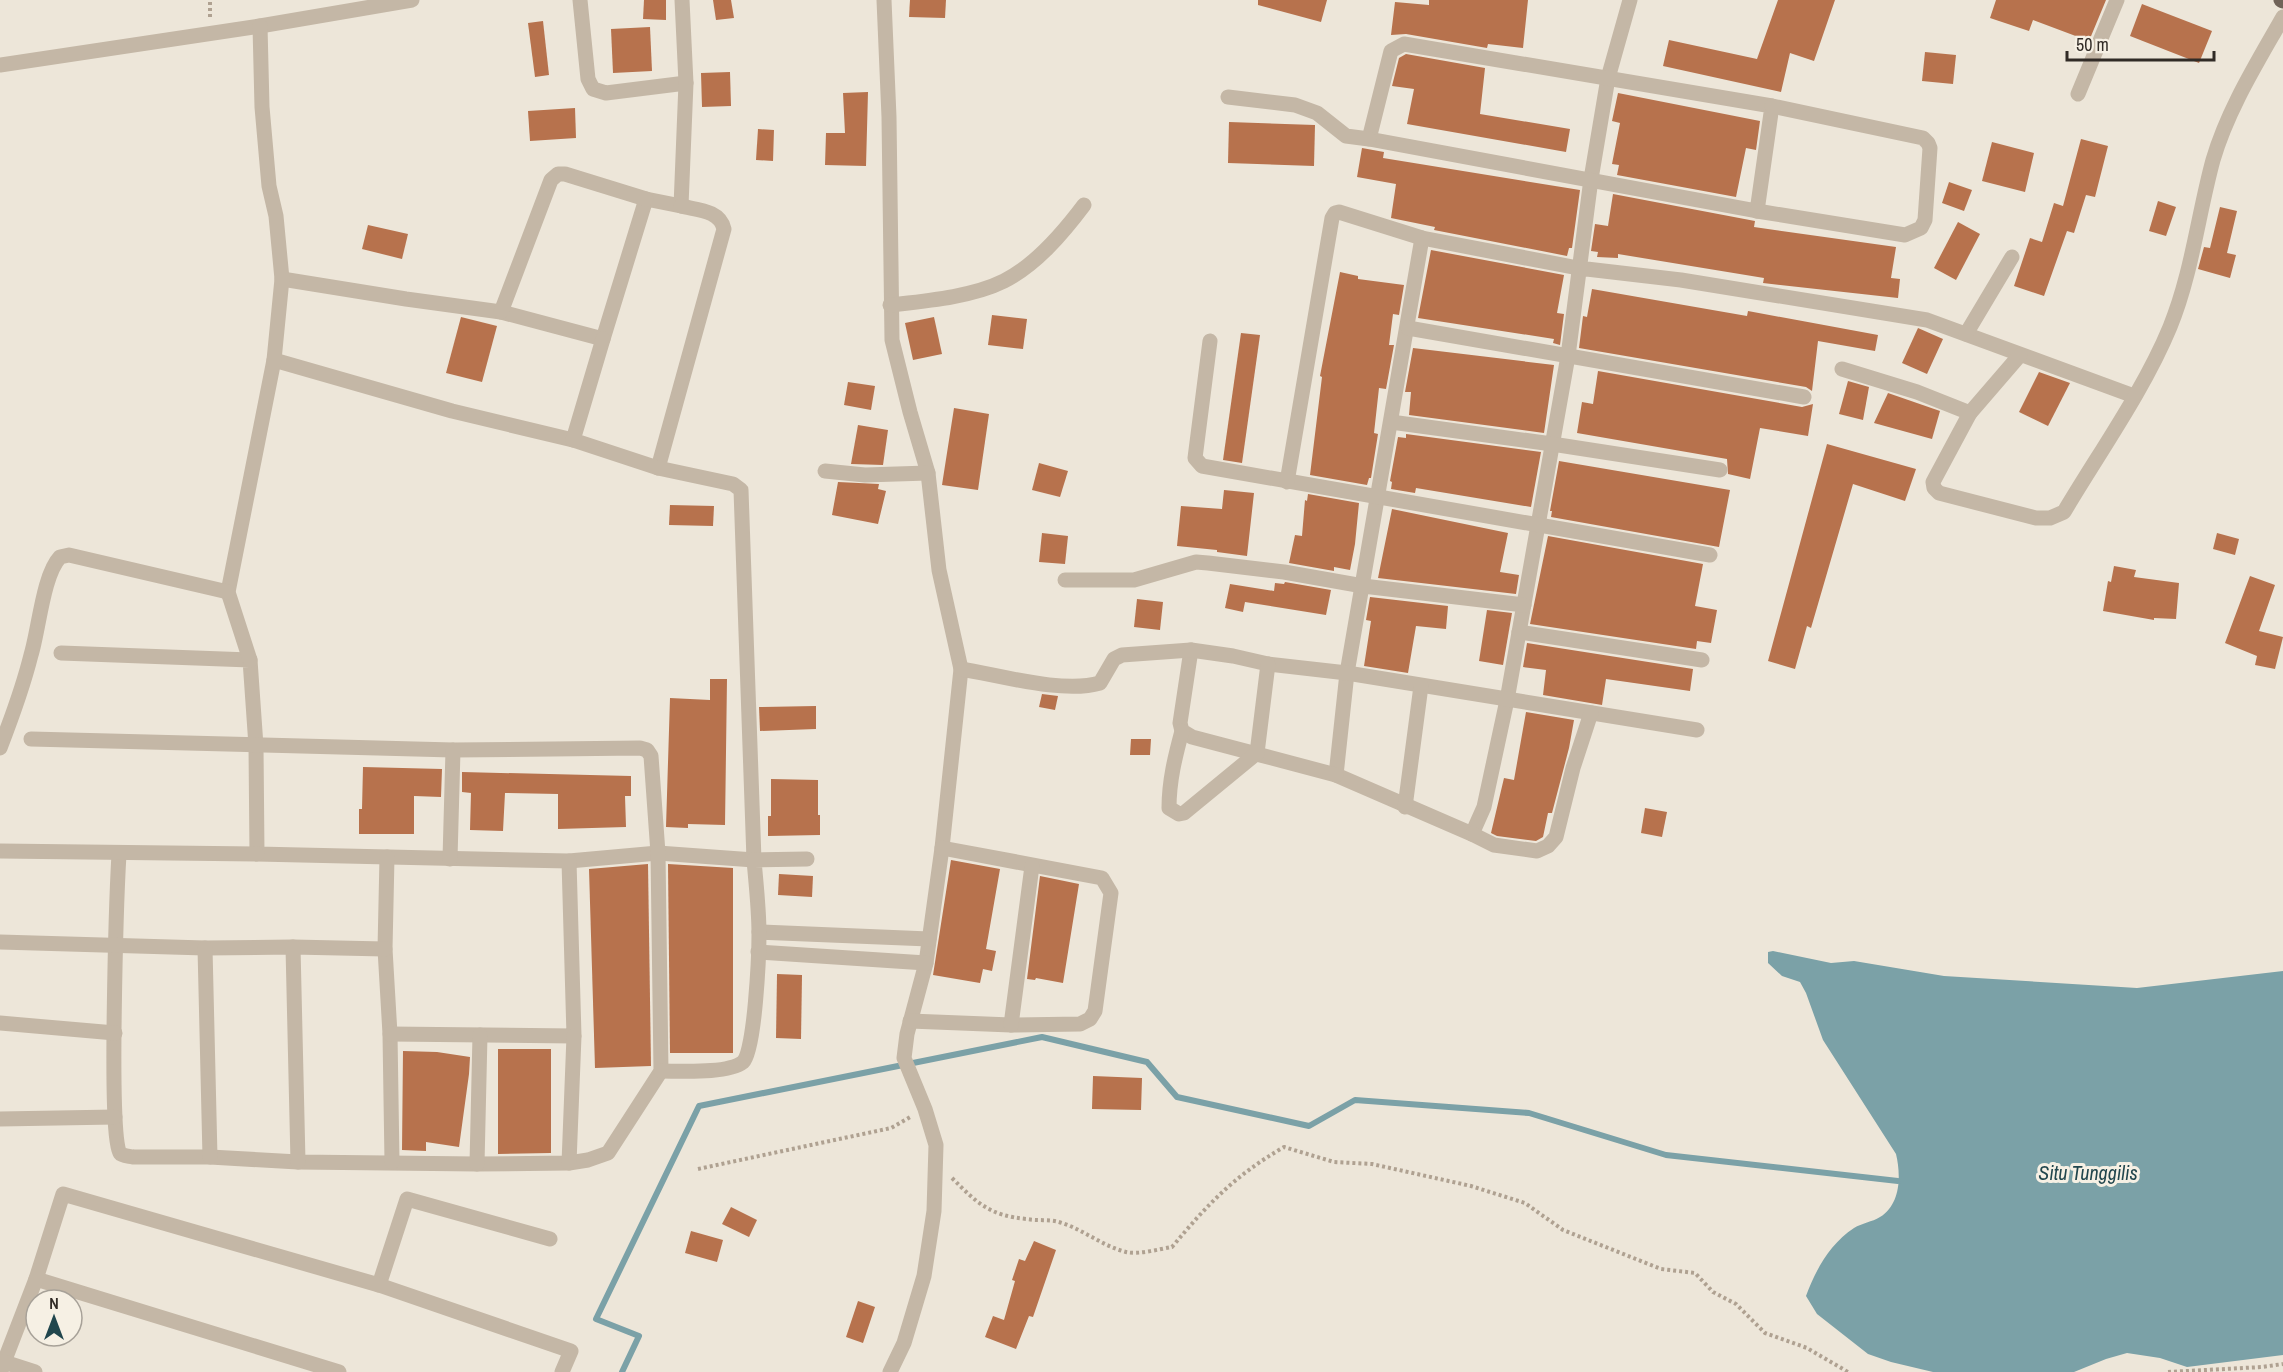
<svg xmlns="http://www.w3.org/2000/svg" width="2283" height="1372" font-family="'Archivo Narrow',sans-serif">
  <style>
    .water { fill: #7ba1a7 }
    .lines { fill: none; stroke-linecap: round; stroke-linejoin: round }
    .stream { stroke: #7ba1a7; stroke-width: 6 }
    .building { fill: #b7724d }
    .path { stroke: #afa191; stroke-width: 4; stroke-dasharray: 3 3; stroke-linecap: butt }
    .street { stroke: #c4b7a6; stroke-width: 15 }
    .primary { stroke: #716459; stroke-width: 15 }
    .labels { text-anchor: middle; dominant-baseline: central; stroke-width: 6; stroke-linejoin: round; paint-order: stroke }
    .water-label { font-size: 20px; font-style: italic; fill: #21464d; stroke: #f6f0e4 }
  </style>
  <rect width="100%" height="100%" fill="#ede6d9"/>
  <path class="water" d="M1773 951 1831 963 1854 961 1944 976 2137 988 2283 971V1355L2187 1367 2160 1358 2127 1353 2106 1359 2074 1372H1933L1891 1362 1868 1354 1817 1314 1806 1296C1816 1269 1830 1244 1854 1228 1862 1223 1872 1222 1880 1217 1901 1204 1901 1175 1896 1154L1823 1040 1806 993 1800 982 1782 976 1768 963V952Z"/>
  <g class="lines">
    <polyline class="stream" points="622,1372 639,1336 596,1319 699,1106 1042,1037 1147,1062 1177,1097 1309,1126 1355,1100 1529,1113 1666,1155 1898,1181"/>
  </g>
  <g class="building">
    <polygon points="644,0 666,0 666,20 643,19"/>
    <polygon points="713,0 731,0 734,18 716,20"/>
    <polygon points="910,0 946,0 945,18 909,17"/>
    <polygon points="1258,0 1327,0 1321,22 1258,5"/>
    <polygon points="1429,0 1528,0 1523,48 1488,44 1487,48 1406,34 1391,35 1395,2 1429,5"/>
    <polygon points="1778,0 1835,0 1814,61 1790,53 1781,92 1663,66 1669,40 1757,59"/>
    <polygon points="1996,0 2106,0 2089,41 2033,20 2029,31 1990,18"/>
    <polygon points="2142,4 2212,31 2199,63 2130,36"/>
    <polygon points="543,21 549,75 535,77 528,23"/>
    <polygon points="650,27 652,71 613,73 611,29"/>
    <polygon points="1925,52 1956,55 1953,84 1922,81"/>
    <polygon points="1406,54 1485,68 1480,114 1570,129 1566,152 1407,124 1414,89 1392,86 1399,58"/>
    <polygon points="730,72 731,106 702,107 701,73"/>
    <polygon points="868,92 866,166 825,165 826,133 845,133 843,93"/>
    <polygon points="1618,93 1760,121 1756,150 1746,148 1736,197 1617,175 1619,165 1612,164 1620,123 1612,121"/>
    <polygon points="575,108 576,138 530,141 528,111"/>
    <polygon points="1229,122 1315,125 1314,166 1228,163"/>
    <polygon points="758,129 774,130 773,161 756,160"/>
    <polygon points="2081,139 2108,146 2095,197 2086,195 2074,233 2067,231 2044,296 2014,286 2030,238 2042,242 2054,203 2063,206"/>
    <polygon points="1992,142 2034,153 2025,192 1982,181"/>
    <polygon points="1362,148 1384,152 1383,158 1580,190 1572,248 1569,248 1567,256 1434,230 1435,227 1391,218 1396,184 1357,177"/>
    <polygon points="1949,182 1972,190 1964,211 1942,203"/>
    <polygon points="1613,194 1755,221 1754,227 1896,247 1891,278 1900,279 1898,298 1763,283 1764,278 1618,254 1618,258 1597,257 1598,252 1591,251 1595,224 1608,226"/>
    <polygon points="2158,201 2176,207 2166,236 2149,231"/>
    <polygon points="2220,207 2237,211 2227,253 2236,255 2230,278 2198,269 2204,247 2210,248"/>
    <polygon points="1958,222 1980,234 1956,280 1934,268"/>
    <polygon points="368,225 408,234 402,259 362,249"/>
    <polygon points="1431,250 1564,275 1557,313 1564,314 1560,345 1553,343 1554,339 1418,318"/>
    <polygon points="1340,272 1358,276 1358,279 1404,285 1399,315 1393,314 1389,345 1394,345 1386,389 1379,388 1374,433 1378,434 1371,478 1369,478 1367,485 1310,475 1322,377 1320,376"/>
    <polygon points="1592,289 1747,316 1748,311 1878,335 1875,351 1818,341 1812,391 1806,387 1579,348 1583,316 1587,317"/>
    <polygon points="992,315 1027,319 1023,349 988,345"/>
    <polygon points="461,317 497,326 482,382 446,373"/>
    <polygon points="934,317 942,354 913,360 905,323"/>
    <polygon points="1918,328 1943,339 1927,374 1902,363"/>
    <polygon points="1241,333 1260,335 1242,463 1223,460"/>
    <polygon points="1413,348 1554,365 1544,433 1409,415 1411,392 1405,392"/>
    <polygon points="1598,371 1802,407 1813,404 1808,436 1760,428 1750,479 1728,474 1727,459 1577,433 1582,402 1593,404"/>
    <polygon points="2039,372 2070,383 2048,426 2019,412"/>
    <polygon points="1848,381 1869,387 1863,420 1839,414"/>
    <polygon points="848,382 875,386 871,410 844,405"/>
    <polygon points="1888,393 1940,411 1932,439 1874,423"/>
    <polygon points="954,408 989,414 978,490 942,485"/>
    <polygon points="858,425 888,430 883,465 851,464"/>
    <polygon points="1406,434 1541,452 1531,507 1416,488 1415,493 1391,489 1392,482 1390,481 1398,437 1406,438"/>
    <polygon points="1827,444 1916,469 1905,501 1853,484 1811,628 1807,626 1795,669 1768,661"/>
    <polygon points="1559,461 1730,490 1719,547 1551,517 1552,511 1550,511"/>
    <polygon points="1039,463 1068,471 1060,497 1032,490"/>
    <polygon points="838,482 879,484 878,489 886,491 878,524 832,515"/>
    <polygon points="1224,490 1254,493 1247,556 1217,552 1217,550 1177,546 1181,506 1222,509"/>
    <polygon points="1308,494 1359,503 1355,544 1350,570 1334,567 1334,571 1289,563 1295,535 1302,536 1305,500 1307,501"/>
    <polygon points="670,505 714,506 713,526 669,525"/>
    <polygon points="1392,509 1508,533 1500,572 1519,575 1516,594 1378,578"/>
    <polygon points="1042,533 1068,536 1065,564 1039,562"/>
    <polygon points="2217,533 2239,539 2235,555 2213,549"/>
    <polygon points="1548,536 1703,564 1695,606 1717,610 1711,643 1697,641 1696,649 1530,624"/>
    <polygon points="2114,566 2136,570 2134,577 2179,583 2176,619 2154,618 2154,620 2103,611 2108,581 2111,582"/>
    <polygon points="2250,576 2275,585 2259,631 2283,637 2275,669 2255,665 2257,656 2225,643"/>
    <polygon points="1285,582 1331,590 1326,615 1245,602 1243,612 1225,608 1230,584 1274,591 1275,583 1284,584"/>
    <polygon points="1370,597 1448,606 1446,629 1416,626 1408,673 1364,666 1371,621 1366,620"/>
    <polygon points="1137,599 1163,602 1160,630 1134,627"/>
    <polygon points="1487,610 1512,613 1503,665 1479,661"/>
    <polygon points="1527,643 1693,669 1690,691 1606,679 1602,705 1543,695 1546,670 1523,667"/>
    <polygon points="710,679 727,679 725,825 688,824 688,828 666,827 670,698 710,700"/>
    <polygon points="1042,694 1058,696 1055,710 1039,707"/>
    <polygon points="816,706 816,729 760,731 759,707"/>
    <polygon points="1526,712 1574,720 1569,748 1552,813 1548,813 1543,837 1536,841 1497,836 1491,833 1504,778 1514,780"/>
    <polygon points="1131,739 1151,739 1150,755 1130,755"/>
    <polygon points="363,767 442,769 441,797 414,796 414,834 359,834 359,809 362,809"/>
    <polygon points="462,772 631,776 631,796 625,796 626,827 558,829 558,794 505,793 503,831 470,830 471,793 462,792"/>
    <polygon points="771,779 818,780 818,815 820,815 820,835 768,836 768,816 771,816"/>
    <polygon points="1645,808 1667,812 1662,837 1641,833"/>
    <polygon points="951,860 1000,869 986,949 996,951 992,971 983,969 980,983 933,975"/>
    <polygon points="648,864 651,1066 595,1068 589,869"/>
    <polygon points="668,864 733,868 733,1053 670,1053"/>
    <polygon points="779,874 813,876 812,897 778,895"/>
    <polygon points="1040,876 1079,884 1063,983 1036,978 1035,980 1027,979"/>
    <polygon points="777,974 802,975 801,1039 776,1038"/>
    <polygon points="498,1049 551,1049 551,1153 498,1154"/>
    <polygon points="403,1051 437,1052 470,1057 469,1074 459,1147 426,1142 426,1151 402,1150"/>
    <polygon points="1093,1076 1142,1078 1141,1110 1092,1109"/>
    <polygon points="731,1207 757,1220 749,1237 722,1224"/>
    <polygon points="691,1231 723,1240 717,1262 685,1253"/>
    <polygon points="1034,1241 1056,1250 1033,1317 1029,1316 1016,1349 985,1337 993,1316 1004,1320 1015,1281 1012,1280 1019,1259 1025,1261"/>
    <polygon points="858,1301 875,1307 863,1343 846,1337"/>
  </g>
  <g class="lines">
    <g class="path">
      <polyline points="210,17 210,0"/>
      <polyline points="698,1169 891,1128 912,1116"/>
      <path d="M952 1178C977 1203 990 1216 1027 1219 1037 1221 1049 1219 1059 1222 1083 1229 1102 1246 1126 1252 1139 1255 1159 1249 1172 1247 1208 1204 1234 1176 1284 1147L1334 1162 1372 1164 1471 1186 1525 1203 1563 1230 1661 1269 1695 1273 1713 1292 1736 1304 1765 1333 1807 1348 1848 1372"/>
      <polyline points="2168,1372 2262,1367 2283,1364"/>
    </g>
    <g class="street">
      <polyline points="580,0 588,79 593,89 606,93 686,83"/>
      <polyline points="884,0 889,117 892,340 910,412 928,473 939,570 961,669 942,848 926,963 907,1034 904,1058 925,1109 936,1145 934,1211 924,1276 904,1343 890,1372"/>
      <polyline points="1630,0 1608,78 1591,179 1568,356 1507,700 1484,807 1472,834 1336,775 1347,673 1422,238 1578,268 1681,280 1927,320 2134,396"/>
      <polygon points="1404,44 1772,106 1757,211 1369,139 1391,51"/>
      <polyline points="0,65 260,26 412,0"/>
      <polyline points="2078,94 2117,0"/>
      <polyline points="1228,97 1295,105 1317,113 1346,136 1369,139"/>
      <polyline points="1757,211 1905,235 1921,228 1925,220 1930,148 1928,143 1923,138 1772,106"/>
      <polyline points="282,279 406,299 501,312 603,339 646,199 681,206 686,83 682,0"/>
      <path d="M890 305C925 301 972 297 1004 281 1036 265 1063 233 1084 205"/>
      <polyline points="501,312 551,180 558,174 565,174 646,199"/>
      <polyline points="1408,328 1804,397"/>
      <polyline points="1966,334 2012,257"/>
      <polyline points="1210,341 1195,458 1202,466 1710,555"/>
      <polyline points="274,360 452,411 573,440"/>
      <path d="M1842 369 1917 392 1970 413 1933 482 1934 488 1939 493 2036 518H2050L2064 512C2099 453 2144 390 2170 327 2192 273 2198 215 2213 160 2228 109 2257 63 2283 17"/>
      <polyline points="1970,413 2020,355"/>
      <polyline points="1391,422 1552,444 1720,470"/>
      <path d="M658 468 724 229C720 210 697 210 681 206"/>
      <polyline points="825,471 865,475 928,473"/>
      <polyline points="1287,482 1332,218 1335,213 1339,212 1422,238"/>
      <polyline points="1065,580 1134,580 1196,562 1208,563 1284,572 1363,586 1524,605"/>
      <polyline points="1519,632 1702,660"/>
      <polyline points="1191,650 1180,723 1182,731 1192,737 1336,775"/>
      <polyline points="61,653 250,660 256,746 257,854 569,861 658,853 754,860 741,490 733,484 658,468 573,440 603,339"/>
      <polyline points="250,660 228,592 274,360 282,279 276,216 269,186 262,107 260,26"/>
      <path d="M961 669C999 675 1063 694 1100 683L1114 659 1122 655 1191 650 1233 656 1268 664 1347 673 1697 730"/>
      <path d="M1182 731C1175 757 1169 781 1169 808L1179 814 1184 813 1257 753 1268 664"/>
      <path d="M31 739 453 750 640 748 647 750 651 756 658 853 661 1071 608 1153 588 1160 569 1163 477 1164 298 1162 210 1157H133C129 1156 122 1156 120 1153 108 1140 117 888 119 854"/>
      <path d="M0 748C12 717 23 687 31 655 39 629 43 575 60 557L69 555 228 592"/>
      <polyline points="1405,807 1421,686"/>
      <polyline points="1472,834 1494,845 1537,851 1548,846 1556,837 1573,768 1591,713"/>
      <polyline points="0,851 257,854"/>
      <polyline points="387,857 385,949 390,1034 392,1162"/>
      <polyline points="450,859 453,750"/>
      <polyline points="759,932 929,939"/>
      <polyline points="0,942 205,948 293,947 385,949"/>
      <polyline points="293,947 298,1162"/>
      <polyline points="205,948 210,1157"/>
      <polyline points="758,952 926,963"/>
      <polyline points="910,1021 1011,1025 1080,1024 1090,1019 1095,1011 1111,893 1102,878 942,848"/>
      <polyline points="0,1023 115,1033"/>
      <polyline points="1011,1025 1032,866"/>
      <polyline points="390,1034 574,1036 569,861"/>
      <path d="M661 1071C681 1071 728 1074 743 1062 755 1051 759 954 759 934 759 909 756 884 754 860L807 859"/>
      <polyline points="0,1119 115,1117"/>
      <polyline points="569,1163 574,1036"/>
      <polyline points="477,1164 480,1035"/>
      <polyline points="36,1279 339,1372"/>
      <polyline points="379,1285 407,1199 550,1239"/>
      <polyline points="4,1362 36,1279 63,1194 379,1285 571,1351 562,1372"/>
      <polyline points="1,1371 4,1362 35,1372"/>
    </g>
    <polyline class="primary" points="2281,0 2283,1"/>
  </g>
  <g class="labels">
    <g class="water-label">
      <text x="2088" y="1172">Situ Tunggilis</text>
    </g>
  </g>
  <g transform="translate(54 1318)"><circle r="28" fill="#f6f0e4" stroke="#a7a198" stroke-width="1.5"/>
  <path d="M0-4.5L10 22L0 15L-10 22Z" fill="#21464d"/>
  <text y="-9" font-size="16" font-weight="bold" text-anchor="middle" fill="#312b26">N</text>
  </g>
  <path d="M2067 51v9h147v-9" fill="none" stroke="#312b26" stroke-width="3"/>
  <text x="2076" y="51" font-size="18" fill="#312b26" stroke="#f6f0e4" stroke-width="4.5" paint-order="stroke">50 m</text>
</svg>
